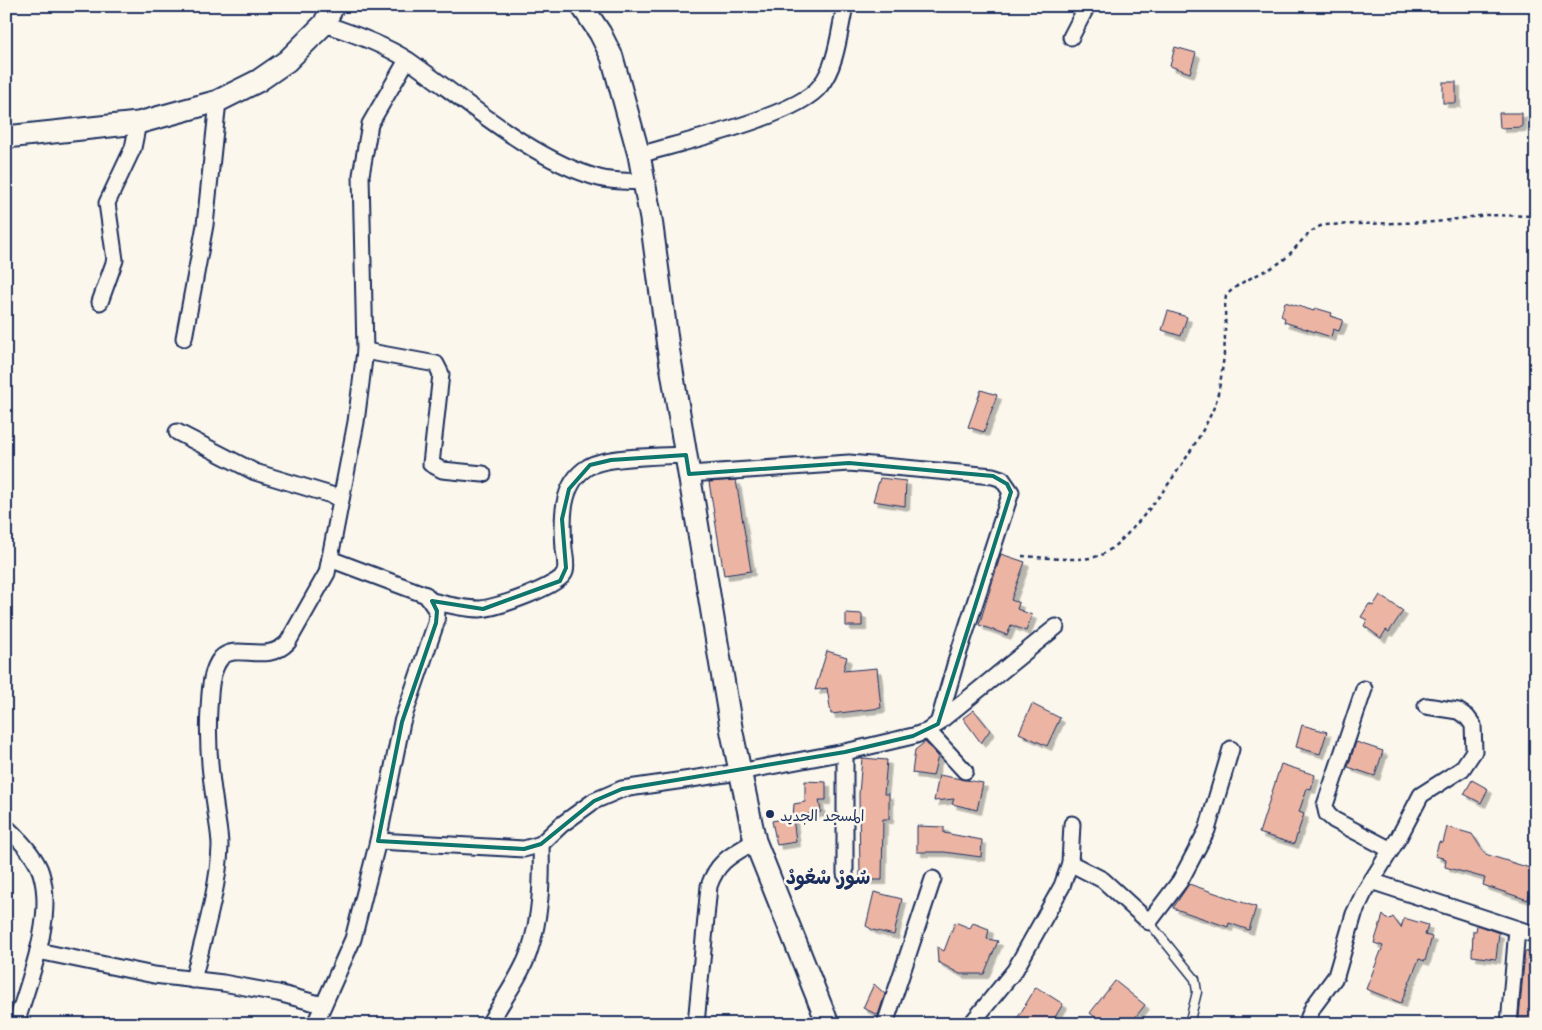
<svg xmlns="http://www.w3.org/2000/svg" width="1542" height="1030" font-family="'Playpen Sans','Playpen Sans Arabic',sans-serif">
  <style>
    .building { fill: #ecb4a3; stroke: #1b2f5e; filter: url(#shadow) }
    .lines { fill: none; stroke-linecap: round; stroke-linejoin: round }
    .lane-casing { stroke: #1b2f5e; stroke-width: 11 }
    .street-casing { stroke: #1b2f5e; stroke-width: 19 }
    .secondary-casing { stroke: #1b2f5e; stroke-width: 25 }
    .path { stroke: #1b2f5e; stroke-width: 2.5; stroke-dasharray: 4 4; stroke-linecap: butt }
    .lane { stroke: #fbf7ec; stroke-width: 8 }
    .street { stroke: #fbf7ec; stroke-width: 15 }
    .secondary { stroke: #fbf7ec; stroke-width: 21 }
    .marked { fill: none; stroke: #0f766e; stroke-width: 4; stroke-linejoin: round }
    .poi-dot { fill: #1b2f5e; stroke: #fbf7ec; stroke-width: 2 }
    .labels { text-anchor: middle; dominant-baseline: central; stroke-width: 5; stroke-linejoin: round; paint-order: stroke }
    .poi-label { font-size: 15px; fill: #1b2f5e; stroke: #fbf7ec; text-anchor: start }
    .district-label { font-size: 20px; font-weight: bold; fill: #1b2f5e; stroke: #fbf7ec }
  </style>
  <defs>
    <filter id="shadow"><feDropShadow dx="4.5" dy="4.5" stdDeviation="0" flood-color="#0004"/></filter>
  </defs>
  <rect width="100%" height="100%" fill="#fbf7ec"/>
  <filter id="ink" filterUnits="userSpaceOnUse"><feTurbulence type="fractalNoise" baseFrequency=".02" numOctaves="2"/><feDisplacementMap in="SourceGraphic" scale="10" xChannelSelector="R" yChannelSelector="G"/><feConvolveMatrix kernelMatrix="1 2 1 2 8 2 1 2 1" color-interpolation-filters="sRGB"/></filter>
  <g filter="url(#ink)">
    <g class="building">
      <polygon points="1175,47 1196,53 1190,73 1170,66"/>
      <rect x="1443" y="82" width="13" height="21"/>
      <polygon points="1499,113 1522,113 1522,127 1500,128"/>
      <polygon points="1285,302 1314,311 1315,308 1332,313 1331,316 1343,320 1339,331 1333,329 1331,337 1284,322 1285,318 1281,316"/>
      <polygon points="1168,311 1187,317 1181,336 1162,330"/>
      <polygon points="981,390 997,395 984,432 968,427"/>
      <polygon points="880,478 906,481 905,506 873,501"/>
      <polygon points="736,480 751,571 724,575 709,482"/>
      <polygon points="1001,554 1025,562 1011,600 1019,603 1017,609 1032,615 1026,631 1011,625 1007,635 979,625"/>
      <polygon points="1380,595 1403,611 1389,632 1386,630 1381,638 1364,626 1367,620 1361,617 1369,604 1373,606"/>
      <polygon points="846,613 862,614 862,626 846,626"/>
      <polygon points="827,651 847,657 843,671 877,668 881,708 831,714 827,688 815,690"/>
      <polygon points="1032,704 1060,718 1047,746 1019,733"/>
      <polygon points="974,710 990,730 981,743 963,718"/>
      <polygon points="1302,725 1327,732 1320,754 1296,747"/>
      <polygon points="925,742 938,756 933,776 912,773 915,750"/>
      <polygon points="1356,742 1383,751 1375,776 1348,767"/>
      <polygon points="862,758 887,760 884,794 889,794 889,819 883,819 882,880 860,880 859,794"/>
      <polygon points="1281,764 1315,775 1311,789 1307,788 1299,812 1304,814 1294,844 1259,833"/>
      <polygon points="939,775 983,783 977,810 952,804 954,799 934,801"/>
      <polygon points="1472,780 1488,789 1481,803 1464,794"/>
      <polygon points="805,781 826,782 826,800 819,800 821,812 793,817 794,804 805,802"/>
      <polygon points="793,817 796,842 777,845 772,821"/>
      <polygon points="917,826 944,827 944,833 982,840 981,857 944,852 917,852"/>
      <polygon points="1447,827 1472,834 1485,854 1536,870 1528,900 1483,885 1485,878 1445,867 1446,859 1435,856 1439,842 1443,843"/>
      <polygon points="1189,884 1256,907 1249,930 1229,923 1228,927 1173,908"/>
      <polygon points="874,892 902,899 894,935 873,930 866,926"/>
      <polygon points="1383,915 1388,920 1393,917 1401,928 1404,918 1428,925 1425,935 1432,937 1425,961 1419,959 1401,1003 1366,989 1383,946 1374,943"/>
      <polygon points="955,922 970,928 973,923 989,929 987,939 998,941 984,974 960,974 938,962 937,947 944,951"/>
      <polygon points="1477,925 1499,933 1496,959 1472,956 1473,931 1476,931"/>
      <polygon points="1525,951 1536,954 1536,1020 1519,1018"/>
      <polygon points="1115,981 1145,1005 1130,1024 1104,1024 1090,1013"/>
      <polygon points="874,984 885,994 878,1015 863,1008"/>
      <polygon points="1036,987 1063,1004 1052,1022 1048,1021 1046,1024 1014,1024"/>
    </g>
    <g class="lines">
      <g class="lane-casing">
        <polyline id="lane" points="1149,922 1195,979 1197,992 1189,1024"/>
      </g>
      <g class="street-casing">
        <g id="street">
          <path d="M324 24C352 33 383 44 408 60 464 99 532 160 599 178 614 182 629 181 644 182"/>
          <polyline points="1071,37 1087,6"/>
          <path d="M639 155C678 143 798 116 820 86 837 65 839 32 845 6"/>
          <polyline points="100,302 115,260 107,203 133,148 138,123"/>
          <polyline points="184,338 205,225 218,101"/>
          <polyline points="365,351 436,364 441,374 431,464 442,470 483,474"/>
          <polyline points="177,432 255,472 341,498"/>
          <polyline points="689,474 849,463 993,476 1002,479 1011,492 957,658 938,724"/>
          <path d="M432 601C448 605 464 609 480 609 496 608 561 586 565 572 567 565 565 557 564 549 562 521 560 484 588 467 605 456 664 456 686 455"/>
          <polyline points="1364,689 1325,805 1327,814 1334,820 1391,850"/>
          <polyline points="928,731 965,771"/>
          <polyline points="845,752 845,874"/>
          <path d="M6 827C19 839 36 856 41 873 55 918 29 980 16 1024"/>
          <polyline points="378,841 524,849 541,844 561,825 594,801 622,789 739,772 845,752 913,736 928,731 1056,627"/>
          <polyline points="1070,863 1103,880 1149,922 1180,881 1207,830 1231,749"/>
          <polyline points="1371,881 1536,935"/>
          <polyline points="38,951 154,975 223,983 278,993 323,1005"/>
          <path d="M193 980C203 939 219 887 220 846 220 832 216 817 215 804 210 773 207 741 209 709 210 694 210 671 221 658 236 642 267 665 288 642L327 573 356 422 365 351 361 175 370 124 407 60"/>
          <polyline points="315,1024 353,939 378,841 402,722 436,623 437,611 426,595 330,559"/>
          <path d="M489 1024C501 1003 522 974 529 952 541 917 542 881 541 844"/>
          <path d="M696 1024 709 886C718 860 732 855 755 841"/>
          <polyline points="885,1024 933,879"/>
          <polyline points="971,1024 1015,970 1062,886 1070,863 1072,824"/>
          <polyline points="1306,1024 1313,1007 1336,976 1354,914 1364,893 1399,837 1421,795 1462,769 1474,751 1473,725 1467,717 1458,711 1426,706"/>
          <polyline points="1509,1024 1517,929"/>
        </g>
      </g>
      <g class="secondary-casing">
        <g id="secondary">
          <polyline points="582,6 600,33 612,57 639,155 651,219 668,347 732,733 755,841 828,1024"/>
          <polyline points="6,137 138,123 218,101 258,81 287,61 324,24 333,6"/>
        </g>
      </g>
      <path class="path" d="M1022 556C1043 557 1082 563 1101 555 1134 540 1208 434 1217 398 1222 376 1225 353 1225 330 1226 319 1224 308 1226 296 1240 279 1265 274 1282 261 1296 250 1305 232 1323 225L1436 222 1486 215 1536 216"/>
      <use href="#lane" class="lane"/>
      <use href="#street" class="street"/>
      <use href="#secondary" class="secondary"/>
    </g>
  </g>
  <path class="marked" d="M686 455 689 474 849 463 993 476 1007 484 1011 492 938 724 913 736 845 752 622 789 594 801 541 844 524 849 378 841 402 722 436 623 437 611 432 601 483 609 560 581 566 568 562 519 569 489 590 465 611 460Z"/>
  <circle class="poi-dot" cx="770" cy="814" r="5"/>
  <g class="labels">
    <g class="poi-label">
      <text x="780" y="814">المسجد الجديد</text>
    </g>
    <g class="district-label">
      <text x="828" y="876">سُورْ سْعُودْ</text>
    </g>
  </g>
  <rect width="1542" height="1030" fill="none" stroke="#fbf7ec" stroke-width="25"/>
  <rect x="12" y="12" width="1517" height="1005" fill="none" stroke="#1b2f5e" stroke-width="2" filter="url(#ink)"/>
</svg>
